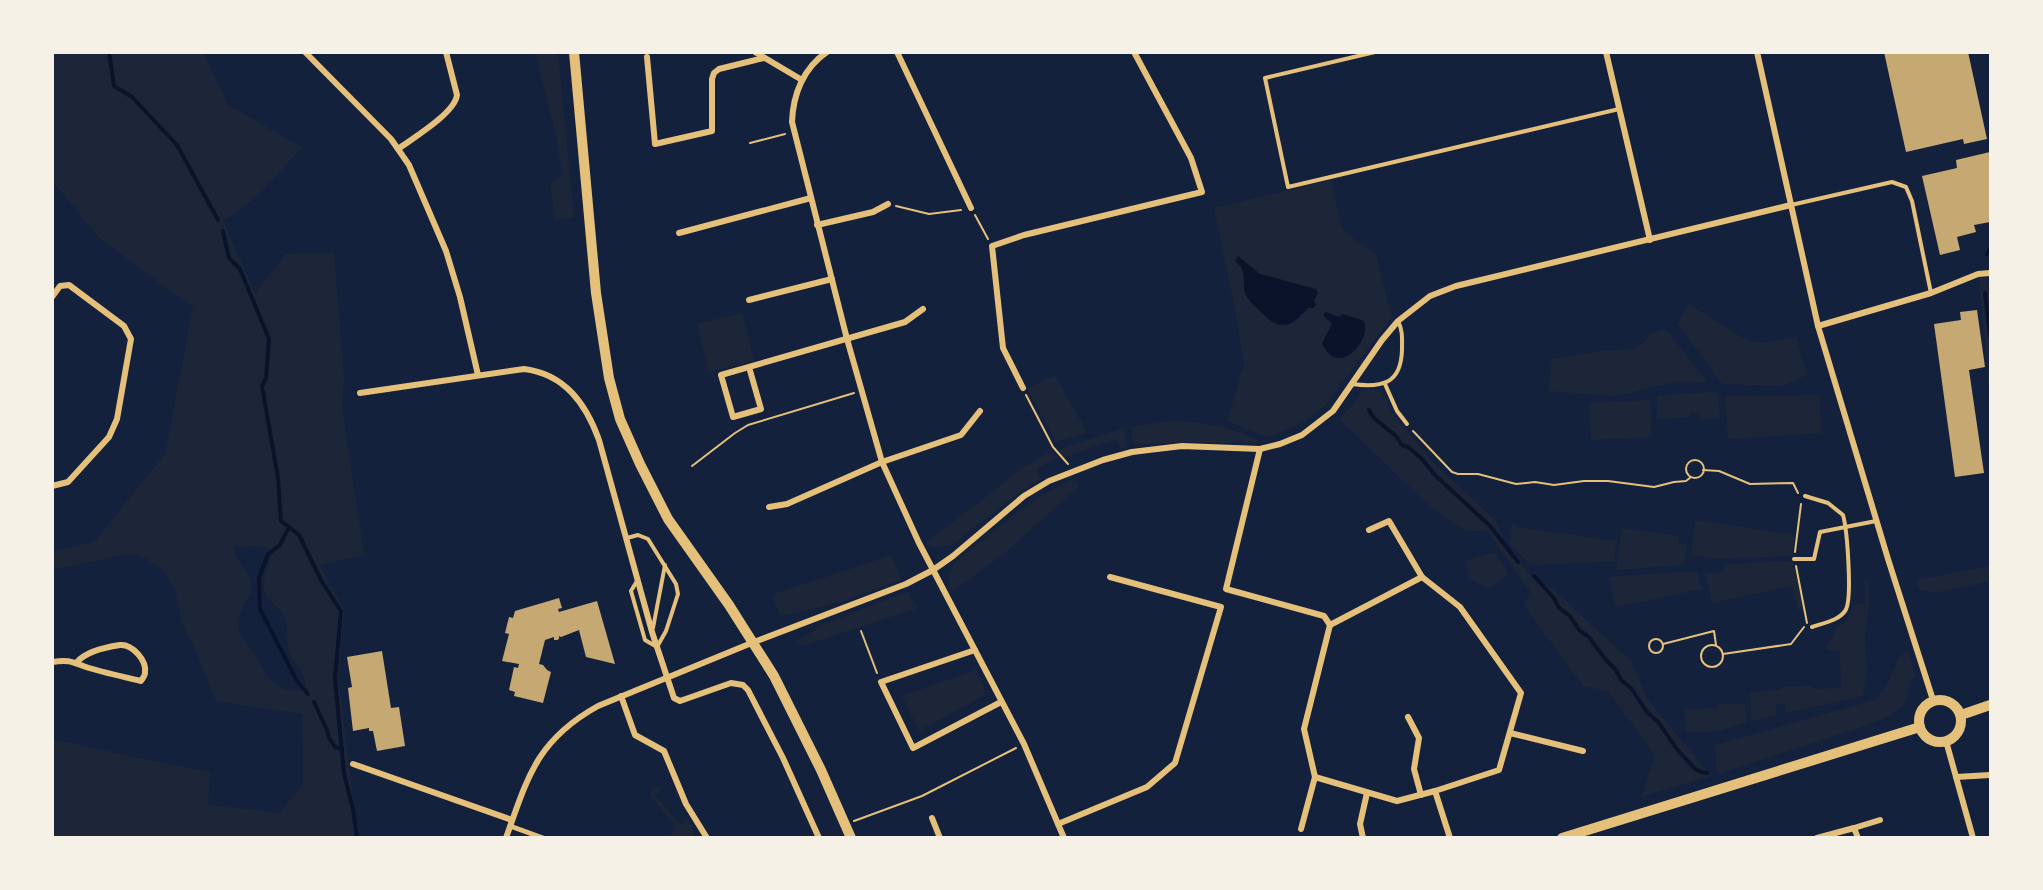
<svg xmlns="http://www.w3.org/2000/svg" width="2043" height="890" font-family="Inter,sans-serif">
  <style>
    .green { fill: #1d2539; fill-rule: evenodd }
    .water { fill: #0b132b }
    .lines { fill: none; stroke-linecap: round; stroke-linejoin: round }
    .stream { stroke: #0b132b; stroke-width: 4 }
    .building { fill: #c6a872 }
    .path { stroke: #e5c07b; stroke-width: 2 }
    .service { stroke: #e5c07b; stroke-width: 4 }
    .pedestrian { stroke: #e5c07b; stroke-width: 5 }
    .minor { stroke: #e5c07b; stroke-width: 6 }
    .secondary { stroke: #e5c07b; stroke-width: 10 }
  </style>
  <rect width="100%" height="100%" fill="#14213d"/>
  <g class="green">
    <path d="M53 52 204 53 228 105 302 147 258 196 223 221 255 293 286 254 334 253 344 377 342 407 364 555 320 565 344 609 338 677 358 837H53V739L143 759 210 772 208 805 280 813 303 783 302 714 216 701 195 649 182 624 175 589 162 569 141 556 127 554 53 570V551L94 542 165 454 193 307 99 238 54 183 53 185ZM238 546C246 548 264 543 269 550 275 560 258 580 266 595 270 603 280 607 284 616 291 629 284 645 290 656 296 666 309 676 304 688 291 694 275 687 267 676 263 670 260 662 256 656 250 646 239 637 238 624 237 610 252 600 251 585 250 571 236 561 234 548Z"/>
    <polygon points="535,53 558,53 574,217 555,220 550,183 563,176 554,127"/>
    <path d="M1331 180 1342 230 1376 255 1392 317 1325 406 1302 423 1268 437 1227 421 1244 365 1236 314 1214 208ZM1238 257 1260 274 1287 281 1308 308 1294 324 1272 323 1251 302 1246 294 1244 270Z"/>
    <polygon points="1979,278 1987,278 1990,301 1990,397"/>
    <polygon points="1688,304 1748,341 1765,343 1796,337 1807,375 1782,386 1722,384 1678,324"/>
    <polygon points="742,313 754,361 709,372 697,324"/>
    <polygon points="1666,329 1708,383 1678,381 1616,396 1548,391 1552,359 1602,351 1637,349 1652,333"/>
    <polygon points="1055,375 1087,432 1056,442 1027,389"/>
    <polygon points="1379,390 1382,392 1393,414 1435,464 1496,521 1506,546 1532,576 1554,590 1632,662 1646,697 1711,776 1642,796 1655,755 1608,691 1583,686 1524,605 1530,591 1487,531 1466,531 1427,504 1339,419 1353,405 1362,391"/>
    <polygon points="1708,392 1718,393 1720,418 1700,419 1700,412 1690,413 1690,417 1657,419 1657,396"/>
    <polygon points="1820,395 1821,433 1728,439 1725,396"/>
    <polygon points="1650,400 1652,437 1591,440 1589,403"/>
    <path d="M1171 421C1201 422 1232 426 1258 441V443L1181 442 1137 445 1133 442 1131 427Z"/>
    <polygon points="1124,428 1127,447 1120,449 1117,439 1065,457 1060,452 1060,449"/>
    <polygon points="1051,452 1057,458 1036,469 1041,479 1020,492 952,545 936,548 926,543 1024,467"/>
    <path d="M1073 478 1078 484V487L1005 553 952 592C946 581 947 570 957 561L1032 501Z"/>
    <polygon points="1695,520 1795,535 1792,556 1713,559 1691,555"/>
    <polygon points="1512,523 1516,524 1516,527 1616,541 1614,561 1538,565 1529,563 1510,544"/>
    <polygon points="1622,528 1678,536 1679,543 1687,544 1684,565 1616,570"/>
    <polygon points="1494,552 1509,574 1489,588 1469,578 1465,561"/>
    <path d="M889 556 893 558 902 579C862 596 823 608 781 616L773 598 774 594Z"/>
    <polygon points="1793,561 1804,609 1798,610 1792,586 1712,603 1705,574 1724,573 1724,564"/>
    <polygon points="1990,566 1990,581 1933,593 1920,590 1916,580"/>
    <polygon points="1697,571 1702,589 1615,607 1609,577"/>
    <path d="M1864 580H1868L1869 608 1865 635 1867 673 1863 696 1785 713V704H1776V715L1751 721 1750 692 1781 690V687L1812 686 1813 689 1841 688 1840 651 1826 649 1836 628C1847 623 1850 616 1853 605L1865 603Z"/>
    <polygon points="907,592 918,608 803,646 797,641 824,624"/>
    <path d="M1908 650 1916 677 1911 679 1907 701 1899 710 1890 716 1856 729 1717 774 1715 745 1875 700C1895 684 1891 660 1908 650Z"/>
    <polygon points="976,670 986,694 919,731 902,696"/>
    <polygon points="1719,704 1745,704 1747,722 1717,731 1686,733 1685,709 1718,708"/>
    <polygon points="657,785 662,789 655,795 681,825 688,820 692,826 694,837 662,837 665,834 671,836 675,826 651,797 651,791"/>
  </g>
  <g class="water">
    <path d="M1238 256 1260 274 1316 289 1318 293 1314 301 1316 305 1313 308H1308C1291 326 1282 333 1262 313 1257 308 1249 302 1246 295 1241 281 1249 272 1235 261Z"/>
    <path d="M1326 312 1339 317 1343 314 1362 320 1365 323C1369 344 1337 378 1322 343L1332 324 1323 315Z"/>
  </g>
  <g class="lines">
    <g class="stream">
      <polyline points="109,52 114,86 132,97 177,145 218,220"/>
      <polyline points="223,231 229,258 240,269 269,339 266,378 262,386 278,478 281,521 299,535 322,582 341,611 335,678 344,774 353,809 357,838"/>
      <polyline points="1987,254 1990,249"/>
      <polyline points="1985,293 1990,336"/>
      <polyline points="1369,410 1374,418 1396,436 1402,445 1408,447 1421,458 1435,475 1490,526 1518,562"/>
      <polyline points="289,527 280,545 268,554 259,578 260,609 297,681 308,694"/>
      <polyline points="1534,576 1554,598 1559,608 1570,616 1579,630 1589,637 1605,659 1616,670 1621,680 1631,688 1647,712 1659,723 1676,748 1694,768 1701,772 1707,773"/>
      <polyline points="314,702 327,730 329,738 335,747 342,749"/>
    </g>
  </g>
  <g class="building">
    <polygon points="1884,52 1968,52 1987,139 1964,144 1963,139 1906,152"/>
    <polygon points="1990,152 1990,222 1974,225 1976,232 1957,237 1960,250 1940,255 1922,176 1957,168 1956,160"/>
    <polygon points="1977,310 1985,367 1969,370 1984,473 1955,477 1934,324 1961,320 1960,312"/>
    <polygon points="559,598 562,608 558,609 559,612 597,601 615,664 586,657 579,630 561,637 559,636 559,639 557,640 554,640 554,637 545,640 539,664 543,665 547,670 551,672 543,703 514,696 515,692 509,690 514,667 518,668 519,664 502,661 509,634 505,633 509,617 513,618 515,611"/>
    <polygon points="382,651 391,708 399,707 405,746 377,751 373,731 369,731 369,728 353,731 348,688 352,687 347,657"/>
  </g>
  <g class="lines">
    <g class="path">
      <polyline points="750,143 785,134"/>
      <polyline points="896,206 929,214 961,210"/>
      <polyline points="975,215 988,239"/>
      <polyline points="1026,395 1053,447 1068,464"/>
      <polyline points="1413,431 1452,472 1458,474 1478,474 1516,484 1535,482 1554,485 1584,481 1608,481 1654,487 1674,482 1686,481 1691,477"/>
      <circle cx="1695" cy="469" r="9"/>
      <polyline points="692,466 735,433 748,425 854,393"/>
      <polyline points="1703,470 1719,471 1750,484 1793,483 1798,493"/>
      <polyline points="1795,552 1801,504"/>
      <polyline points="1796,566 1807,623"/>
      <polyline points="861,631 877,673"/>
      <circle cx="1656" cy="646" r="7"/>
      <polyline points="1663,644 1714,631 1716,645"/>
      <circle cx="1712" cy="656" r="11"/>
      <polyline points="1723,654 1791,644 1804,627"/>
      <polyline points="854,821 922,796 1016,748"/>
    </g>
    <g class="service">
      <polyline points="1375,52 1265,78 1288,187 1619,109"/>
      <polyline points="1791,205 1892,182 1906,187 1912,201 1931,293"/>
      <path d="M1352 384C1382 388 1401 384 1402 350 1402 339 1403 331 1398 321"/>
      <polyline points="1385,384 1397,411 1407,424"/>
      <path d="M1805 496 1828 503 1843 515C1847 529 1853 601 1845 611 1838 621 1823 623 1812 627"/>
      <polyline points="627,538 638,535 648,539 676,584 678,594 666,631 657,647 645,640 631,591 637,581"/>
      <polyline points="1794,559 1814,559 1820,532 1876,521"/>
      <polyline points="653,628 665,565"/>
    </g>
    <polyline class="pedestrian" points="510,826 543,838"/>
    <g class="minor">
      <polyline points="305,52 391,139 409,165 446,251 460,297 478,375"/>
      <polyline points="755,52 802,80"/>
      <path d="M827 52C803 68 793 95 792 122L847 339 882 462 919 543 1024 744 1064 838"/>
      <polyline points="897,52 971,208"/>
      <polyline points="1606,52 1650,240"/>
      <polyline points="1757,52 1818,326 1888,559 1933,700"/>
      <polyline points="647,57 655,144 712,131 712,79 714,73 719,69 764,58"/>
      <path d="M398 149C413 138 455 113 457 95L446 52"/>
      <polyline points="817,225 873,212 888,204"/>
      <polyline points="679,233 811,198"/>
      <polyline points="52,297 60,286 69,285 124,326 131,339 117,419 109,437 68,482 52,486"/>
      <polyline points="749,300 832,279"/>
      <polyline points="1818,326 1931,293 1978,274 1990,273"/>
      <polyline points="749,367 761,409 733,417 721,375 905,322 923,309"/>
      <polyline points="1023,388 1003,348 992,246 1024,235 1202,192 1191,158 1134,52"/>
      <path d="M360 393 524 369C565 374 586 404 599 440L652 632 674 698 680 701 731 683 743 685 748 690 783 758 819 838"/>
      <polyline points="1260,449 1226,589 1324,616 1330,625 1422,577 1389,521 1369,530"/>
      <polyline points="769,507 787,504 882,462 961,435 980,411"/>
      <polyline points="1422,577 1460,607 1521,693 1499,770 1435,791 1450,838"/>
      <polyline points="975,650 881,682 913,748 1001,702"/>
      <path d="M52 662C72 659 73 663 89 668 106 673 124 677 141 681 142 679 145 676 145 673 147 660 132 644 120 645 106 647 86 652 77 662"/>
      <polyline points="621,696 635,735 664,751 686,804 707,838"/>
      <polyline points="1408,717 1419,738 1414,769 1421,795"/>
      <polyline points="1510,733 1583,751"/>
      <polyline points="1946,741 1973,838"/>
      <polyline points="353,764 512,820"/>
      <polyline points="1315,777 1397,801 1435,791"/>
      <polyline points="1956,777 1990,775"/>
      <polyline points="932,818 940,838"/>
      <polyline points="1058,824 1147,787 1175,763 1221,607 1110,577"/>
      <polyline points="1854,828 1880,820"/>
      <polyline points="1301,829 1315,777 1304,729 1330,625"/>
      <path d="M506 838C528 776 537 740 598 706L754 642 906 584 933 570 953 556 1024 496 1049 481 1103 460 1132 452 1182 446 1260 449 1280 444 1302 435 1333 411 1382 340 1398 321 1430 296 1456 286 1791 205"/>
      <polyline points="1363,838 1360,824 1367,793"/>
      <polyline points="1817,838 1854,828 1858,838"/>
    </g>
    <g class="secondary">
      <polyline points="574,52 596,293 609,378 620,419 640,464 668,519 729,605 774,676 821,770 851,838"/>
      <circle cx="1940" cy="721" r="21"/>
      <polyline points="1961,715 1990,705"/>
      <polyline points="1562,838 1920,727"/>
    </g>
  </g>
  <rect width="2043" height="890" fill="none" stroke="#f6f1e7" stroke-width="108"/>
</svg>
